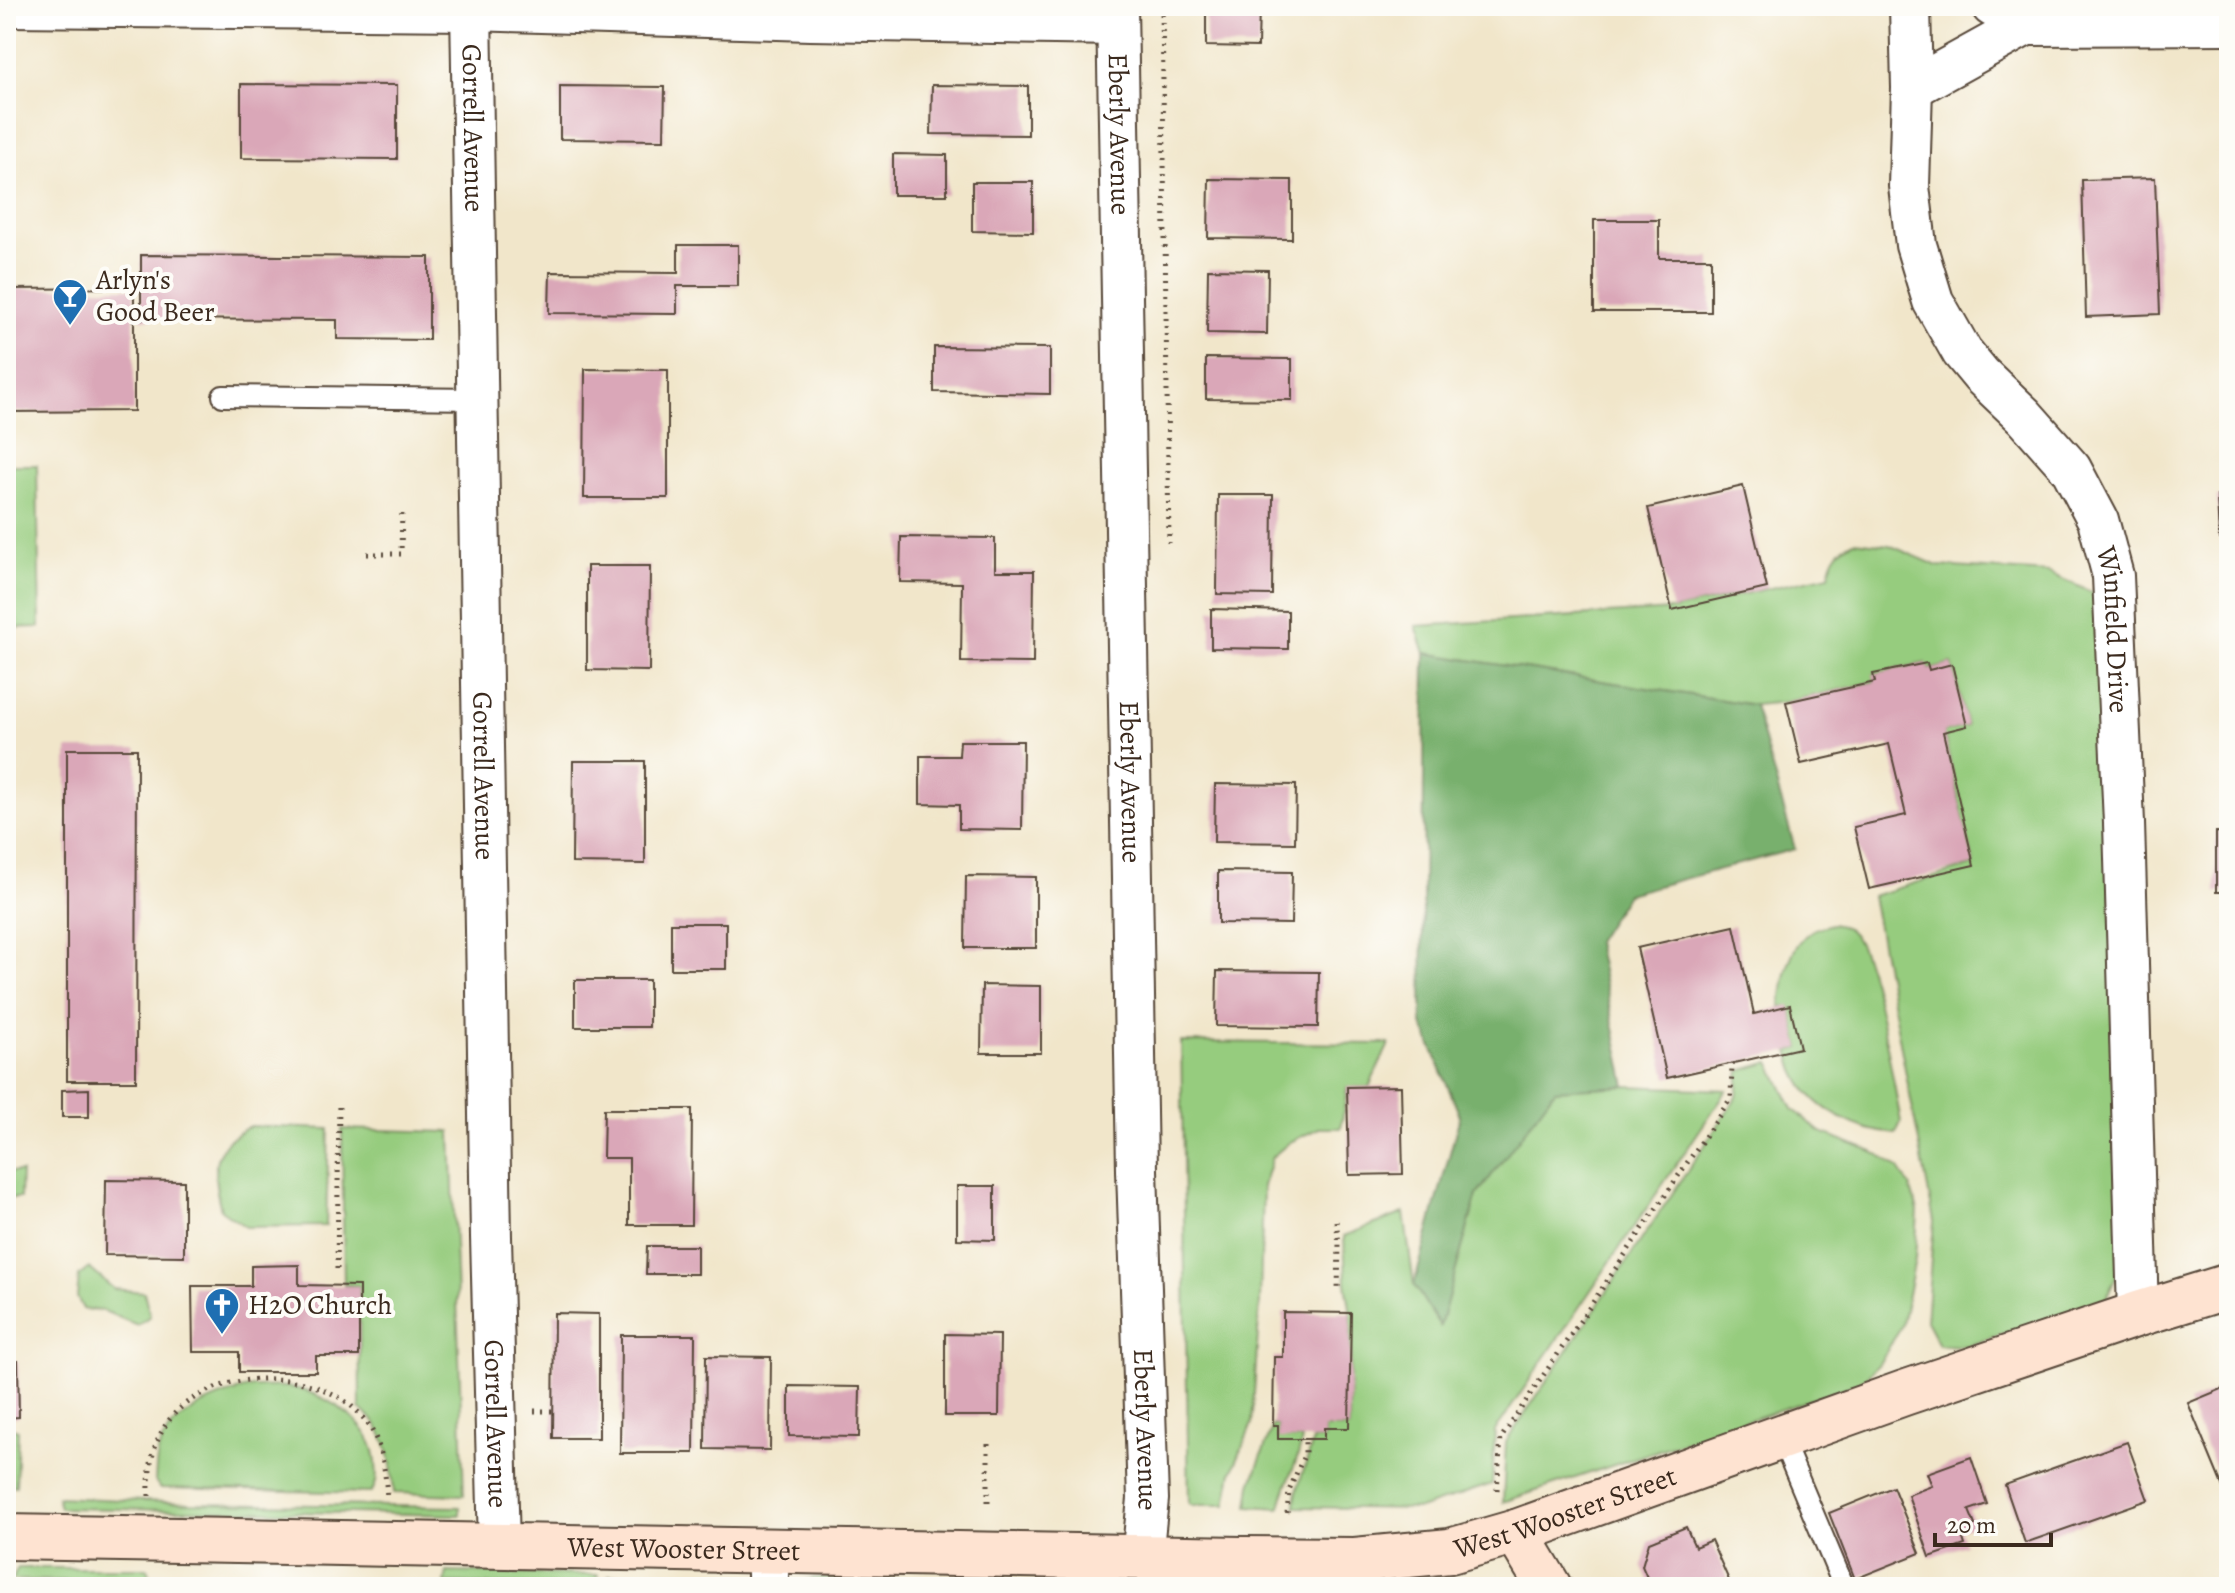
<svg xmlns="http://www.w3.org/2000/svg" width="2235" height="1593" font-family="Alegreya,serif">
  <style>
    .green { fill: #96cc7e; stroke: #687b4e; stroke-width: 2 }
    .forest { fill: #78b06d; stroke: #5a6d46; stroke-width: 2 }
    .building { fill: #daa7b8 }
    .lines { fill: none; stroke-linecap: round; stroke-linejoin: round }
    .lane-casing { stroke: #564638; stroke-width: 24 }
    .street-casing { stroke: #564638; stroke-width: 44 }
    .secondary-casing { stroke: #564638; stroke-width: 48 }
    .path { stroke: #564638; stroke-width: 5; stroke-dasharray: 2 6; stroke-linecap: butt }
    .lane { stroke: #fff; stroke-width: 20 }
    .street { stroke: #fff; stroke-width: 40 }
    .secondary { stroke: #fee3d1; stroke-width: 44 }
    .labels { text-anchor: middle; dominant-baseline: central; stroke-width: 8; stroke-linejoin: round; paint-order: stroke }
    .street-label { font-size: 28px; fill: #3b2a1e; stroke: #fdfcf7 }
    .poi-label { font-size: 28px; fill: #3b2a1e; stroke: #fdfcf7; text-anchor: start }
  </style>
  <rect width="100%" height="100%" fill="#fdfcf7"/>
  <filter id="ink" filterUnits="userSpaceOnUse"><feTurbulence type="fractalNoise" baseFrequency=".0125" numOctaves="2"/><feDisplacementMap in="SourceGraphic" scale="16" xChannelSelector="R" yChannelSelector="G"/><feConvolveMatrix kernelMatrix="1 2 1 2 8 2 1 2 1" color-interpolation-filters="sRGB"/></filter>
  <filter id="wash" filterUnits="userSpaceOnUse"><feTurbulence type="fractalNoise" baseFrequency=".006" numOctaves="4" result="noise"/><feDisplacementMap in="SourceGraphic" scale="32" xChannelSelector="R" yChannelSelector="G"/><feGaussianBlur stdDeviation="1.8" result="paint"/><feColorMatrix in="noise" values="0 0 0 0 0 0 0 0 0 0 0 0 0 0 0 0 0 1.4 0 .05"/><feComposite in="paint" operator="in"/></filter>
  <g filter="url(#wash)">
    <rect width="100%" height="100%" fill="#f1e6ca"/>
    <g class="green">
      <polygon points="6,465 37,465 40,627 6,628"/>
      <path d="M1854 541 1889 545 1938 566 2049 573 2102 597 2122 1263 2106 1299 1967 1346 1939 1345 1926 1321 1934 1221 1872 896 1974 865 1943 732 1967 726 1952 664 1929 670 1926 663 1874 674 1875 682 1786 702 1754 705 1425 653 1416 626 1672 610 1829 575C1832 557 1838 549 1854 541Z"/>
      <path d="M1832 924C1837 925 1845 926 1849 930 1875 951 1893 1084 1901 1122L1896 1134C1860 1132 1813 1110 1797 1075 1793 1068 1792 1059 1789 1051L1800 1048 1790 1006 1781 1007C1783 982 1788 945 1813 930 1818 927 1826 926 1832 924Z"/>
      <polygon points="1181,1042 1389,1044 1369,1087 1347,1088 1341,1128 1319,1128 1290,1142 1272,1157 1263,1186 1260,1302 1252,1424 1232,1472 1226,1505 1189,1505"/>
      <polygon points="1770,1062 1793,1109 1821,1132 1880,1155 1899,1169 1910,1186 1918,1211 1915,1259 1902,1325 1879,1364 1860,1383 1503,1502 1506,1442 1737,1097 1740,1071"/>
      <path d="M1626 1086 1727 1090 1495 1431 1492 1484 1419 1509 1295 1507C1295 1485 1309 1462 1313 1439H1324V1428H1349L1351 1314 1346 1283 1344 1236 1404 1213 1414 1285 1440 1325 1477 1195 1555 1089Z"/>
      <path d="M251 1126 329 1129 326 1226 246 1227 221 1210C211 1170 210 1145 251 1126Z"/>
      <path d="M342 1129 451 1132 464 1495 394 1493C392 1463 388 1427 360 1409L359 1286 344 1285Z"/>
      <polygon points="6,1166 9,1172 21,1172 20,1198 6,1198"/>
      <polygon points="89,1268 114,1289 144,1292 150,1316 137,1325 104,1311 83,1309 77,1297 79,1276"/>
      <path d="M253 1387C267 1387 284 1385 298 1389 332 1398 374 1425 376 1463 377 1476 378 1482 371 1493L160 1488 155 1481C156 1469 156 1454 161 1443 176 1411 221 1394 253 1387Z"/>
      <path d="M1273 1425H1278V1438L1302 1439C1299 1463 1284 1483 1280 1508L1248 1506 1251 1485Z"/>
      <polygon points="6,1426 18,1430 16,1486 6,1485"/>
      <polygon points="57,1497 189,1503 460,1507 460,1515 60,1508"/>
      <polygon points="18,1568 147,1568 152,1582 12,1580"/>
      <polygon points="447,1572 598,1575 599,1587 445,1583"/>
      <path d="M609 1575C640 1576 709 1570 732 1587H609Z"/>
      <polygon points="814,1578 999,1581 1001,1587 795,1587 801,1582"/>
    </g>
    <polygon class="forest" points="1425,653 1754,705 1795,849 1627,894 1596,942 1626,1086 1555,1090 1477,1195 1440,1326 1414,1285 1460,1116 1422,1023"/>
    <g id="blocks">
      <g class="building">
        <polygon points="1206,6 1259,6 1258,47 1206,46"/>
        <polygon points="241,84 397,85 397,159 241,158"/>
        <polygon points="932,85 1028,86 1028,135 931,134"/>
        <polygon points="560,86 665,87 664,140 560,139"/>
        <polygon points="893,154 947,155 947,195 893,195"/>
        <polygon points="2155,178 2160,314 2086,317 2082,180"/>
        <polygon points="1209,179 1292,180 1292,239 1208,238"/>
        <polygon points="972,182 1033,182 1033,232 972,231"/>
        <polygon points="1594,220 1659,220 1659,258 1711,258 1711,312 1594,312"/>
        <polygon points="678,245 738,245 738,286 677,286 677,314 549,313 550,272 678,273"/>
        <polygon points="141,255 429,257 429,340 337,339 337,320 141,319"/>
        <polygon points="1208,269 1268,270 1267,334 1207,333"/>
        <polygon points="134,288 134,411 6,412 6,289"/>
        <polygon points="934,347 1050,348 1050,394 934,392"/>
        <polygon points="1206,358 1292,359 1292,400 1206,399"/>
        <polygon points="585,369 668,370 668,498 584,498"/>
        <polygon points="1743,486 1767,588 1672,610 1648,508"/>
        <polygon points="1218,495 1273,495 1272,595 1217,594"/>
        <polygon points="2217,496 2229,496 2229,539 2219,539"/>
        <polygon points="901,537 995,538 995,571 1034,571 1033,663 961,662 962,583 900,582"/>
        <polygon points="587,566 650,566 649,671 587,670"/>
        <polygon points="1211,609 1288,611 1288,649 1211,648"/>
        <polygon points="1927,663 1929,670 1952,664 1967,726 1943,732 1974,865 1869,889 1854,827 1906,815 1889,744 1801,764 1786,702 1875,682 1873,674"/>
        <polygon points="960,741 1023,741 1022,830 959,829 959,805 920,804 920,756 959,756"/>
        <polygon points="67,749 137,749 136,1081 67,1081"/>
        <polygon points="573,761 645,761 645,864 572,863"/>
        <polygon points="1215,784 1296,785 1295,843 1214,842"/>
        <polygon points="2216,832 2229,833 2229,892 2216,892"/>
        <polygon points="1218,871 1292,872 1291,924 1218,923"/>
        <polygon points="966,876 1036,877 1036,948 965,948"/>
        <rect x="671" y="923" width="55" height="46"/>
        <polygon points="1734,926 1754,1014 1790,1005 1800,1048 1667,1078 1637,948"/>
        <polygon points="1217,971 1319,972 1318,1027 1216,1026"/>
        <rect x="575" y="980" width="74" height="47"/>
        <polygon points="982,985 1041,986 1041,1053 981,1053"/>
        <polygon points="1401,1086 1403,1174 1349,1175 1347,1087"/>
        <polygon points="89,1089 89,1117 62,1117 62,1090"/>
        <polygon points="604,1109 692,1109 691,1225 629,1225 629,1158 603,1158"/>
        <polygon points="106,1180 184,1181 184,1256 105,1255"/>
        <polygon points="957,1186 995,1186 995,1240 957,1239"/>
        <polygon points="647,1246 697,1246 697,1274 646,1274"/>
        <polygon points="299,1265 299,1285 359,1286 359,1356 316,1356 316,1372 239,1372 239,1352 193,1352 192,1286 251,1286 251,1266"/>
        <polygon points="1283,1312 1351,1313 1349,1428 1324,1428 1324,1439 1278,1439 1278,1425 1273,1425 1274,1357 1283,1357"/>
        <polygon points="554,1313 599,1314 599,1438 553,1438"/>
        <polygon points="945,1334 1000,1335 999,1416 945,1416"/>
        <polygon points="621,1335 695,1335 694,1453 620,1453"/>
        <polygon points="706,1356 771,1357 770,1450 705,1449"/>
        <polygon points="6,1361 18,1361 19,1417 6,1418"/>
        <polygon points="789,1386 860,1387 859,1437 789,1436"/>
        <polygon points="2229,1386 2229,1502 2188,1403"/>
        <polygon points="2127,1442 2148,1500 2025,1543 2005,1485"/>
        <polygon points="1971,1457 1987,1504 1969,1510 1975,1525 1960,1530 1965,1545 1930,1557 1908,1495 1932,1486 1927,1473"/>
        <polygon points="1893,1487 1920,1553 1855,1579 1829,1513"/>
        <polygon points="1686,1527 1695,1547 1711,1540 1732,1587 1651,1587 1642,1566 1649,1542"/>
      </g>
    </g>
  </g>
  <g filter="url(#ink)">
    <use href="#blocks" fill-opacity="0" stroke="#564638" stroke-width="2"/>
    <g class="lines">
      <g class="lane-casing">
        <g id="lane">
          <polyline points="223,396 478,399"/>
          <polyline points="1781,1437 1844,1587"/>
        </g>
      </g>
      <g class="street-casing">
        <g id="street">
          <polyline points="6,6 471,10 810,20 1117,25"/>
          <path id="s1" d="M471 6 491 1237 499 1547"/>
          <path id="s2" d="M1117 6 1137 1170 1148 1499 1142 1558"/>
          <path id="s3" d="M1910 6 1912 88 1909 186 1916 245 1933 301 1962 352 1981 375 2024 416 2071 469 2098 520 2113 576 2124 823 2138 1314"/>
          <polyline points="2026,25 2229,24"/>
          <polyline points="1912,88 2026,25 1992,6"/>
          <polyline points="768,1553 768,1587"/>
        </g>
      </g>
      <g class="secondary-casing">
        <g id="secondary">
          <polyline points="1516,1532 1549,1587"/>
          <path id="s4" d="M6 1537 1242 1559 1355 1560 1450 1551 1516 1532 1904 1393 2138 1314 2229 1286"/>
        </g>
      </g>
      <g class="path">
        <polyline points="1162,6 1169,543"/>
        <polyline points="367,554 401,554 402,509"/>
        <polyline points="1336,1221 1339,1243 1338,1290"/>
        <polyline points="337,1269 339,1102"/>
        <polyline points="534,1411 553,1411"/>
        <polyline points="988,1444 988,1508"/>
        <polyline points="1497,1490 1501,1438 1731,1098 1732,1064"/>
        <path d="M149 1496C148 1465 154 1435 176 1412 227 1361 347 1368 376 1439 384 1458 386 1479 387 1499"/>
        <polyline points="1287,1513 1289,1491 1305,1453 1305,1442"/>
        <polyline points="68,1585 68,1587"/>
      </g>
      <use href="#lane" class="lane"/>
      <use href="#street" class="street"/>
      <use href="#secondary" class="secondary"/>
    </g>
  </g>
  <defs>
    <g id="bar-pin" transform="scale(1.8)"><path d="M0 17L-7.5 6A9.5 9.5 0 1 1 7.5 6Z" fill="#1f6fb2" stroke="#fdfcf7"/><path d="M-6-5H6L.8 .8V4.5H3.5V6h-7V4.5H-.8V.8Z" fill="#fff"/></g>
    <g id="church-pin" transform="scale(1.8)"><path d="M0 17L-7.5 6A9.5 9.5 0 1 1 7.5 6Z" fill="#1f6fb2" stroke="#fdfcf7"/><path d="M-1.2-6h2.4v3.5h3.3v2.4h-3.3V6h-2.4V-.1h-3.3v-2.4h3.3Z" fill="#fff"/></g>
  </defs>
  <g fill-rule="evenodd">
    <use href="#bar-pin" x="70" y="296"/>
    <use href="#church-pin" x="222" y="1305"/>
  </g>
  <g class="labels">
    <g class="street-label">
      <text stroke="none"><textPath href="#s1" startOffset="122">Gorrell Avenue</textPath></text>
      <text stroke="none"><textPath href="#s2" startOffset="128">Eberly Avenue</textPath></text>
      <text stroke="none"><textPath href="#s3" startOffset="686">Winfield Drive</textPath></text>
      <text stroke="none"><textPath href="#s1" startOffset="770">Gorrell Avenue</textPath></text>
      <text stroke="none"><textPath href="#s2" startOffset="776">Eberly Avenue</textPath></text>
      <text stroke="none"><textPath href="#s1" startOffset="1418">Gorrell Avenue</textPath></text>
      <text stroke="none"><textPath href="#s2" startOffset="1424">Eberly Avenue</textPath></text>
      <text stroke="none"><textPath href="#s4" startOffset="1566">West Wooster Street</textPath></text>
      <text stroke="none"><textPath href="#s4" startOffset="678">West Wooster Street</textPath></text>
    </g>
    <g class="poi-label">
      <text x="96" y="280">Arlyn's<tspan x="96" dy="32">Good Beer</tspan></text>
      <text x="248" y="1305">H2O Church</text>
    </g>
  </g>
  <rect width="2235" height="1593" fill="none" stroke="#fdfcf7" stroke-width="32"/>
  <path d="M1935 1533v12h116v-12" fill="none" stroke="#3b2a1e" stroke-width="4"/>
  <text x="1947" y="1533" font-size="24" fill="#3b2a1e" stroke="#fdfcf7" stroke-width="6" paint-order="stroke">20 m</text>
</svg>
